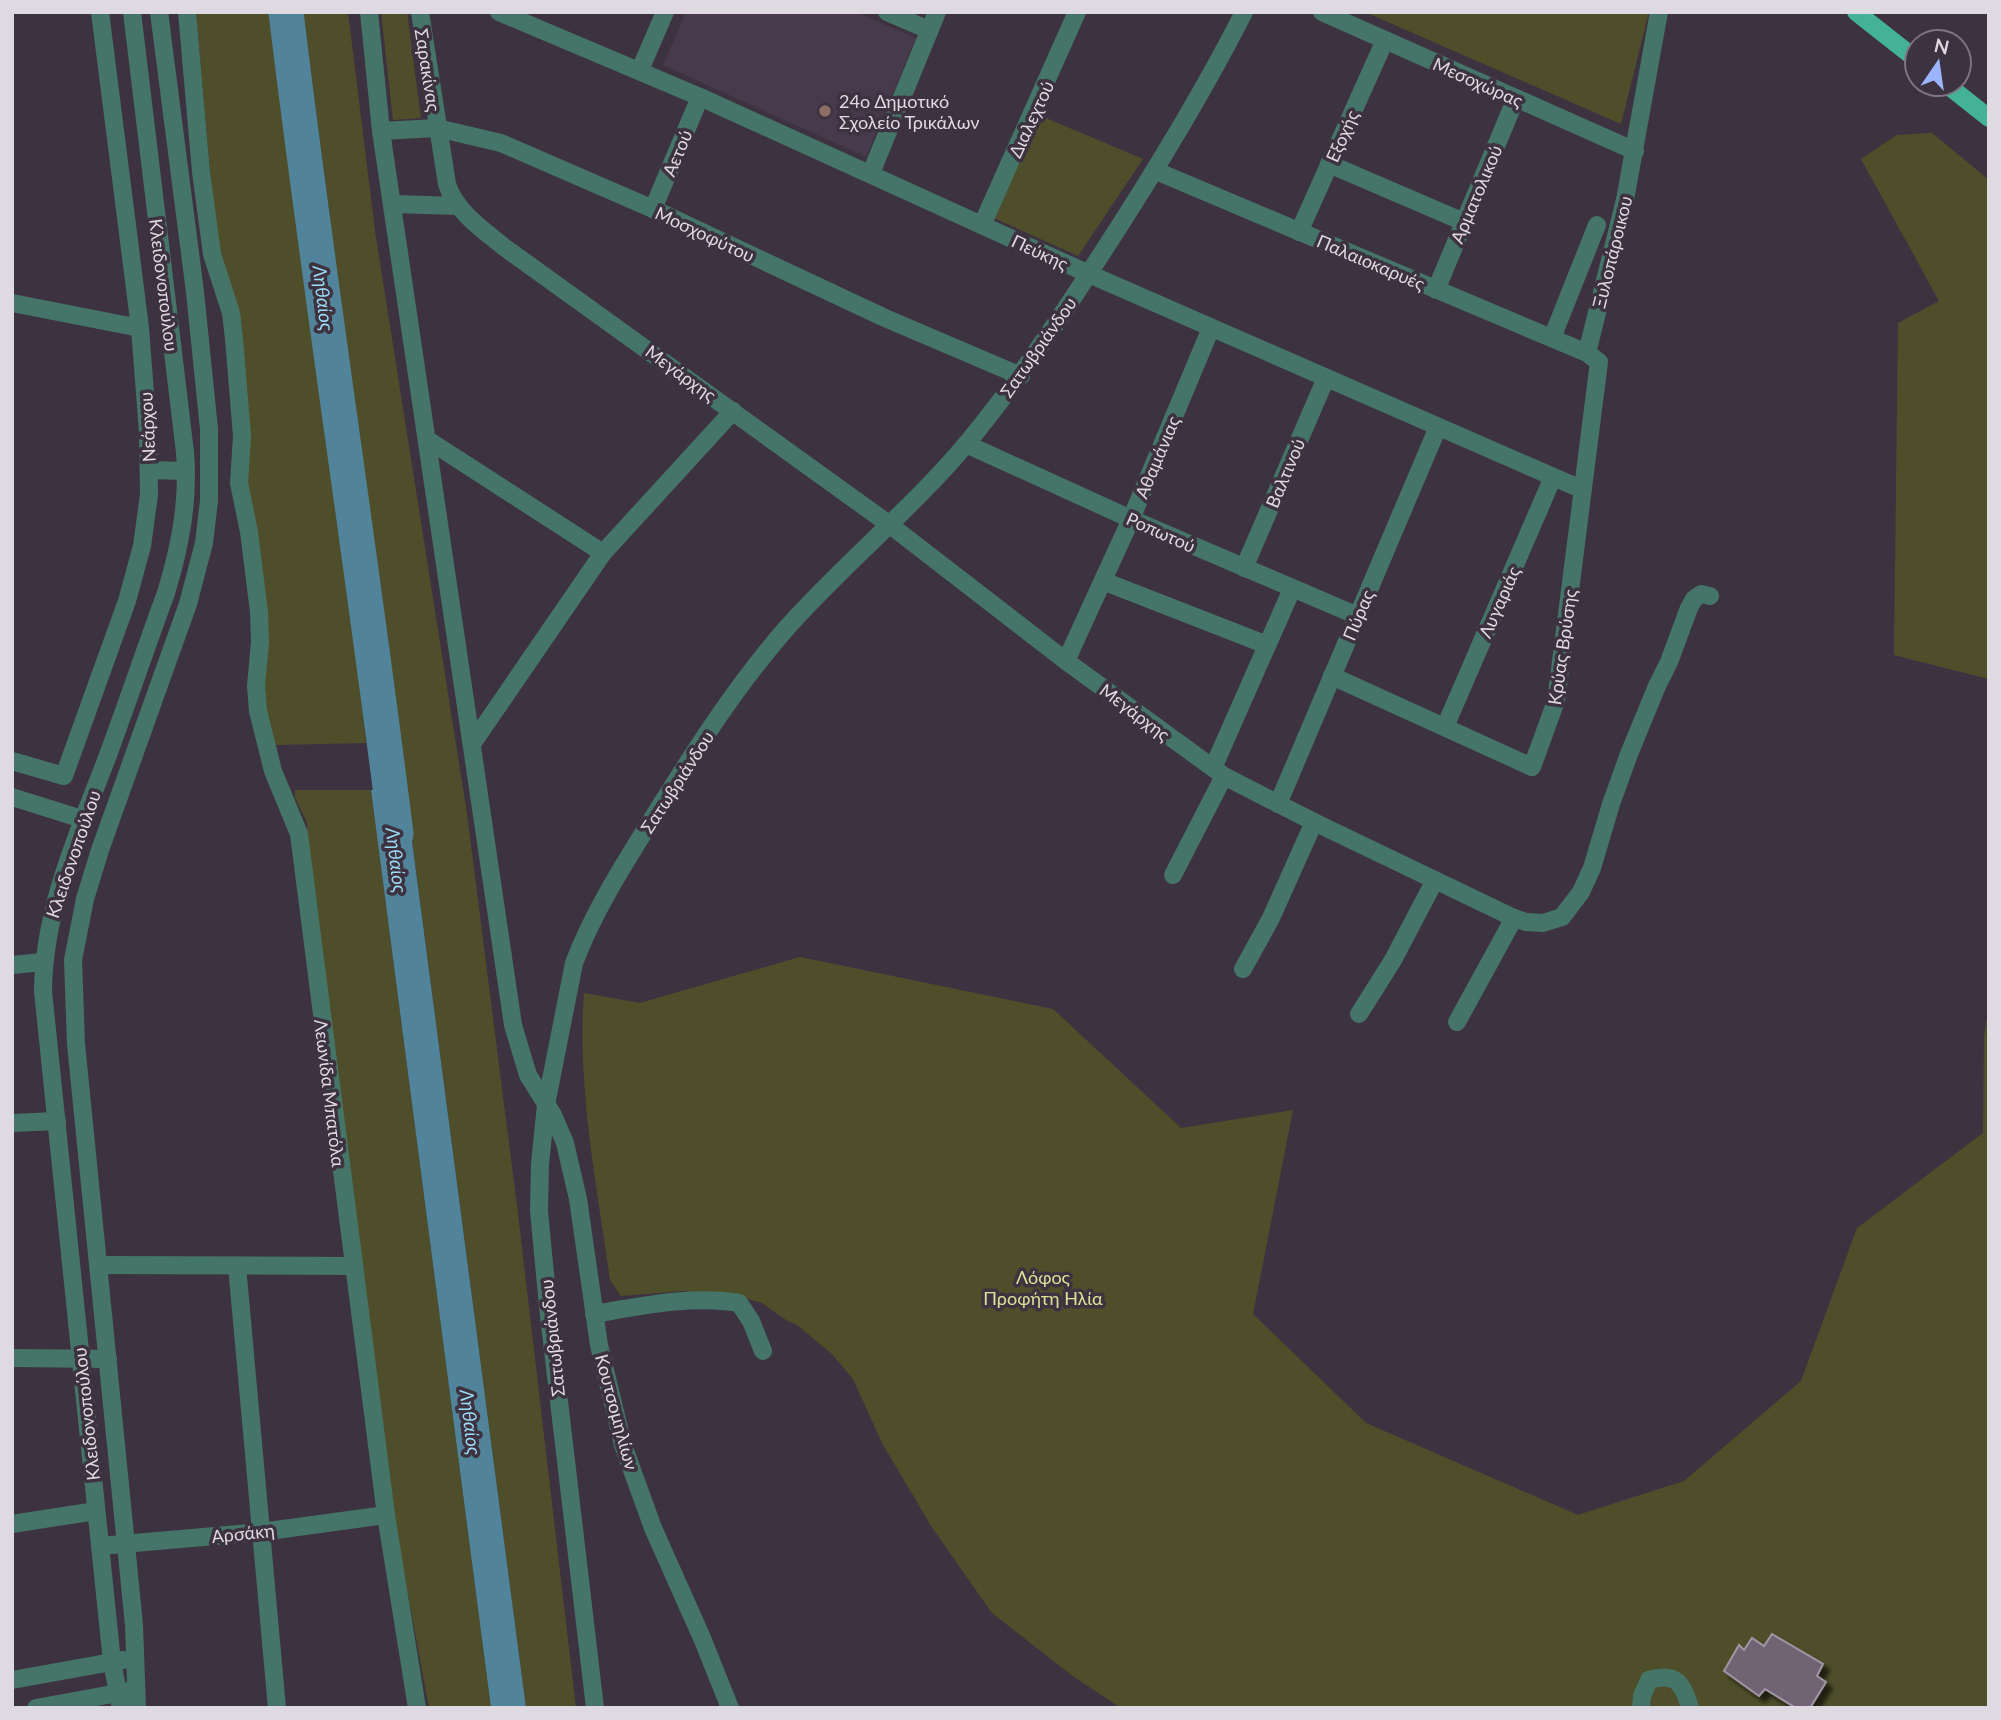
<svg xmlns="http://www.w3.org/2000/svg" width="2001" height="1720" font-family="Lato,sans-serif">
  <style>
    .built { fill: #483a4d }
    .green { fill: #4e4f2a }
    .water { fill: #51849a }
    .lines { fill: none; stroke-linecap: round; stroke-linejoin: round }
    .river { stroke: #51849a; stroke-width: 35 }
    .building { fill: #706473; stroke: #a195a5; stroke-width: 2; filter: url(#shadow) }
    .minor { stroke: #457569; stroke-width: 18 }
    .major { stroke: #44b199; stroke-width: 18 }
    .education-dot { fill: #8d6e63; stroke: #3d3340; stroke-width: 2.5 }
    .labels { text-anchor: middle; dominant-baseline: central; stroke-width: 7; stroke-linejoin: round; paint-order: stroke }
    .street-label { font-size: 18px; fill: #dfd9e1; stroke: #3d3340 }
    .poi-label { font-size: 18px; fill: #dfd9e1; stroke: #3d3340; text-anchor: start }
    .park-label { font-size: 18px; fill: #dce096; stroke: #3d3340 }
    .water-label { font-size: 19px; font-style: italic; fill: #9cdcf8; stroke: #3d3340 }
  </style>
  <defs>
    <filter id="shadow"><feDropShadow dx="6" dy="6" stdDeviation="2" flood-color="#0009"/></filter>
  </defs>
  <rect width="100%" height="100%" fill="#3d3340"/>
  <polygon class="built" points="686,12 856,12 916,38 866,157 663,65"/>
  <g class="green">
    <polygon points="196,12 273,12 304,273 352,611 366,743 274,745 264,714 245,482 217,248"/>
    <polygon points="303,12 348,12 375,231 467,814 518,1214 576,1708 526,1708"/>
    <polygon points="381,12 407,12 421,118 393,120"/>
    <polygon points="1365,12 1649,12 1621,124"/>
    <polygon points="1041,116 1143,159 1078,256 994,218"/>
    <polygon points="1932,133 1989,180 1989,679 1894,655 1898,323 1939,301 1861,159 1897,135"/>
    <polygon points="295,790 371,790 491,1708 429,1708 395,1524 308,849 307,822 295,798"/>
    <path d="M800 957 1053 1009 1181 1128 1293 1110 1253 1314 1366 1423 1578 1515 1684 1481 1801 1381 1857 1228 1983 1133 1984 1036 1989 1004V1708H1121L1074 1677 992 1613 931 1526 882 1443 853 1379 832 1354 797 1325 786 1320 762 1303 738 1296 683 1291 621 1296 610 1280C597 1184 577 1090 584 993L640 1003Z"/>
  </g>
  <polygon class="water" points="405,788 526,1708 491,1708 371,790"/>
  <g class="lines">
    <path class="river" d="M286 12C319 287 362 560 396 834"/>
  </g>
  <polygon class="building" points="1772,1634 1823,1664 1817,1676 1826,1682 1810,1708 1796,1708 1765,1689 1759,1696 1724,1671 1739,1645 1744,1650 1752,1638 1764,1646"/>
  <g class="lines">
    <g class="minor">
      <polyline points="187,12 201,172 212,254 231,313 234,339 242,436 239,483 249,532 259,612 260,642 256,686 258,711 273,771 299,834 386,1515 417,1708"/>
      <polyline points="369,12 381,131 513,1025 528,1075 553,1115 565,1143 578,1199 599,1345 623,1445 653,1528 702,1638 730,1708"/>
      <path d="M420 12 447 184C456 212 482 229 504 247L890 525 1066 661 1224 776 1314 822 1514 918 1526 922 1543 923 1562 917 1581 892 1592 868 1611 804 1629 754 1657 686 1669 662 1689 608 1694 599 1701 594 1710 596"/>
      <polyline points="499,12 700,97 1089,274 1581,489"/>
      <polyline points="887,12 929,30"/>
      <polyline points="1322,12 1635,151"/>
      <polyline points="640,70 665,12"/>
      <polyline points="381,131 437,128 501,143 653,209 885,318 1021,376"/>
      <polyline points="1329,164 1464,222"/>
      <polyline points="1156,171 1587,353 1599,362 1556,701 1532,767 1332,676"/>
      <polyline points="871,173 937,12"/>
      <polyline points="392,204 459,206"/>
      <polyline points="653,209 700,97"/>
      <polyline points="982,225 1077,12"/>
      <polyline points="1299,232 1385,40"/>
      <polyline points="1436,290 1516,98"/>
      <polyline points="12,303 140,328"/>
      <polyline points="1552,338 1597,225"/>
      <polyline points="1587,353 1625,200 1659,12"/>
      <polyline points="428,440 603,553"/>
      <polyline points="966,444 1131,519 1358,616"/>
      <polyline points="149,470 186,471"/>
      <polyline points="1244,568 1326,378"/>
      <polyline points="1103,581 1267,645"/>
      <polyline points="1066,661 1131,519 1211,328"/>
      <polyline points="1445,727 1553,477"/>
      <polyline points="472,744 603,553 733,411"/>
      <polyline points="12,761 64,776 127,601 142,546 149,495 148,432 140,328 100,12"/>
      <polyline points="1213,768 1292,589"/>
      <polyline points="12,797 82,819"/>
      <polyline points="1278,804 1438,427"/>
      <polyline points="1173,875 1224,776"/>
      <polyline points="12,965 43,962"/>
      <polyline points="1243,969 1271,918 1314,822"/>
      <polyline points="1359,1014 1393,960 1435,880"/>
      <polyline points="1457,1022 1514,918"/>
      <polyline points="12,1123 57,1121"/>
      <polyline points="99,1265 353,1266"/>
      <polyline points="237,1266 277,1708"/>
      <path d="M594 1314C641 1306 691 1295 739 1303L751 1321 763 1351"/>
      <polyline points="12,1358 108,1359"/>
      <polyline points="12,1524 96,1511"/>
      <polyline points="100,1546 261,1532 386,1515"/>
      <polyline points="12,1680 123,1660"/>
      <polyline points="36,1708 129,1691"/>
      <path d="M121 1708 112 1662 43 991C44 906 79 832 108 755 128 701 146 647 166 593 180 547 189 501 185 452L132 12"/>
      <polyline points="137,1708 134,1625 76,1044 73,960 85,899 100,850 188,604 204,543 209,501 209,429 195,292 159,12"/>
      <path d="M595 1708 549 1316 539 1211 540 1164 546 1105 574 963C593 913 621 869 649 824 690 758 733 690 784 631 842 565 912 509 968 442 1018 381 1062 316 1104 250 1154 173 1202 95 1244 12"/>
      <path d="M1641 1708 1642 1696 1649 1680C1676 1672 1683 1683 1690 1708"/>
    </g>
    <g class="major">
      <polyline points="1856,12 1917,60"/>
      <polyline points="1946,84 1989,118"/>
    </g>
  </g>
  <circle class="education-dot" cx="825" cy="111" r="7"/>
  <g class="labels">
    <g class="street-label">
      <text transform="translate(428 70) rotate(81)">Σαρακίνας</text>
      <text transform="translate(1478 82) rotate(24)">Μεσοχώρας</text>
      <text transform="translate(1031 119) rotate(-65)">Διαλεχτού</text>
      <text transform="translate(1342 136) rotate(-66)">Εξοχής</text>
      <text transform="translate(677 153) rotate(-67)">Αετού</text>
      <text transform="translate(1476 194) rotate(-67)">Αρματολικού</text>
      <text transform="translate(705 234) rotate(25)">Μοσχοφύτου</text>
      <text transform="translate(1040 252) rotate(25)">Πεύκης</text>
      <text transform="translate(1612 252) rotate(-76)">Ξυλοπάροικου</text>
      <text transform="translate(1371 262) rotate(23)">Παλαιοκαρυές</text>
      <text transform="translate(164 285) rotate(83)">Κλειδονοπούλου</text>
      <text transform="translate(1038 347) rotate(-55)">Σατωβριάνδου</text>
      <text transform="translate(681 373) rotate(36)">Μεγάρχης</text>
      <text transform="translate(147 427) rotate(-93)">Νεάρχου</text>
      <text transform="translate(1157 457) rotate(-67)">Αθαμάνιας</text>
      <text transform="translate(1285 473) rotate(-67)">Βαλτινού</text>
      <text transform="translate(1161 532) rotate(24)">Ροπωτού</text>
      <text transform="translate(1499 602) rotate(-66)">Λυγαριάς</text>
      <text transform="translate(1358 615) rotate(-67)">Πύρας</text>
      <text transform="translate(1562 647) rotate(-82)">Κρύας Βρύσης</text>
      <text transform="translate(1135 712) rotate(37)">Μεγάρχης</text>
      <text transform="translate(677 782) rotate(-57)">Σατωβριάνδου</text>
      <text transform="translate(73 854) rotate(-71)">Κλειδονοπούλου</text>
      <text transform="translate(330 1093) rotate(83)">Λεωνίδα Μπατόλα</text>
      <text transform="translate(552 1338) rotate(-96)">Σατωβριάνδου</text>
      <text transform="translate(617 1412) rotate(75)">Κουτσομηλίων</text>
      <text transform="translate(86 1414) rotate(-96)">Κλειδονοπούλου</text>
      <text transform="translate(243 1533) rotate(-6)">Αρσάκη</text>
    </g>
    <g class="poi-label">
      <text x="839" y="101">24ο Δημοτικό<tspan x="839" dy="21">Σχολείο Τρικάλων</tspan></text>
    </g>
    <g class="park-label">
      <text x="1043" y="1277">Λόφος<tspan x="1043" dy="21">Προφήτη Ηλία</tspan></text>
    </g>
    <g class="water-label">
      <text transform="translate(324 298) rotate(83)">Ληθαίος</text>
      <text transform="translate(397 860) rotate(83)">Ληθαίος</text>
      <text transform="translate(471 1422) rotate(83)">Ληθαίος</text>
    </g>
  </g>
  <rect width="2001" height="1720" fill="none" stroke="#dfd9e1" stroke-width="28"/>
  <g transform="translate(1938 63) rotate(13)"><circle r="33" fill="#3d3340" stroke="#7e7580" stroke-width="2"/>
  <path d="M0-5L12 26L0 18L-12 26Z" fill="#9ab5fd"/>
  <text y="-10" font-size="19" font-weight="bold" text-anchor="middle" fill="#dfd9e1">N</text>
  </g>
</svg>
